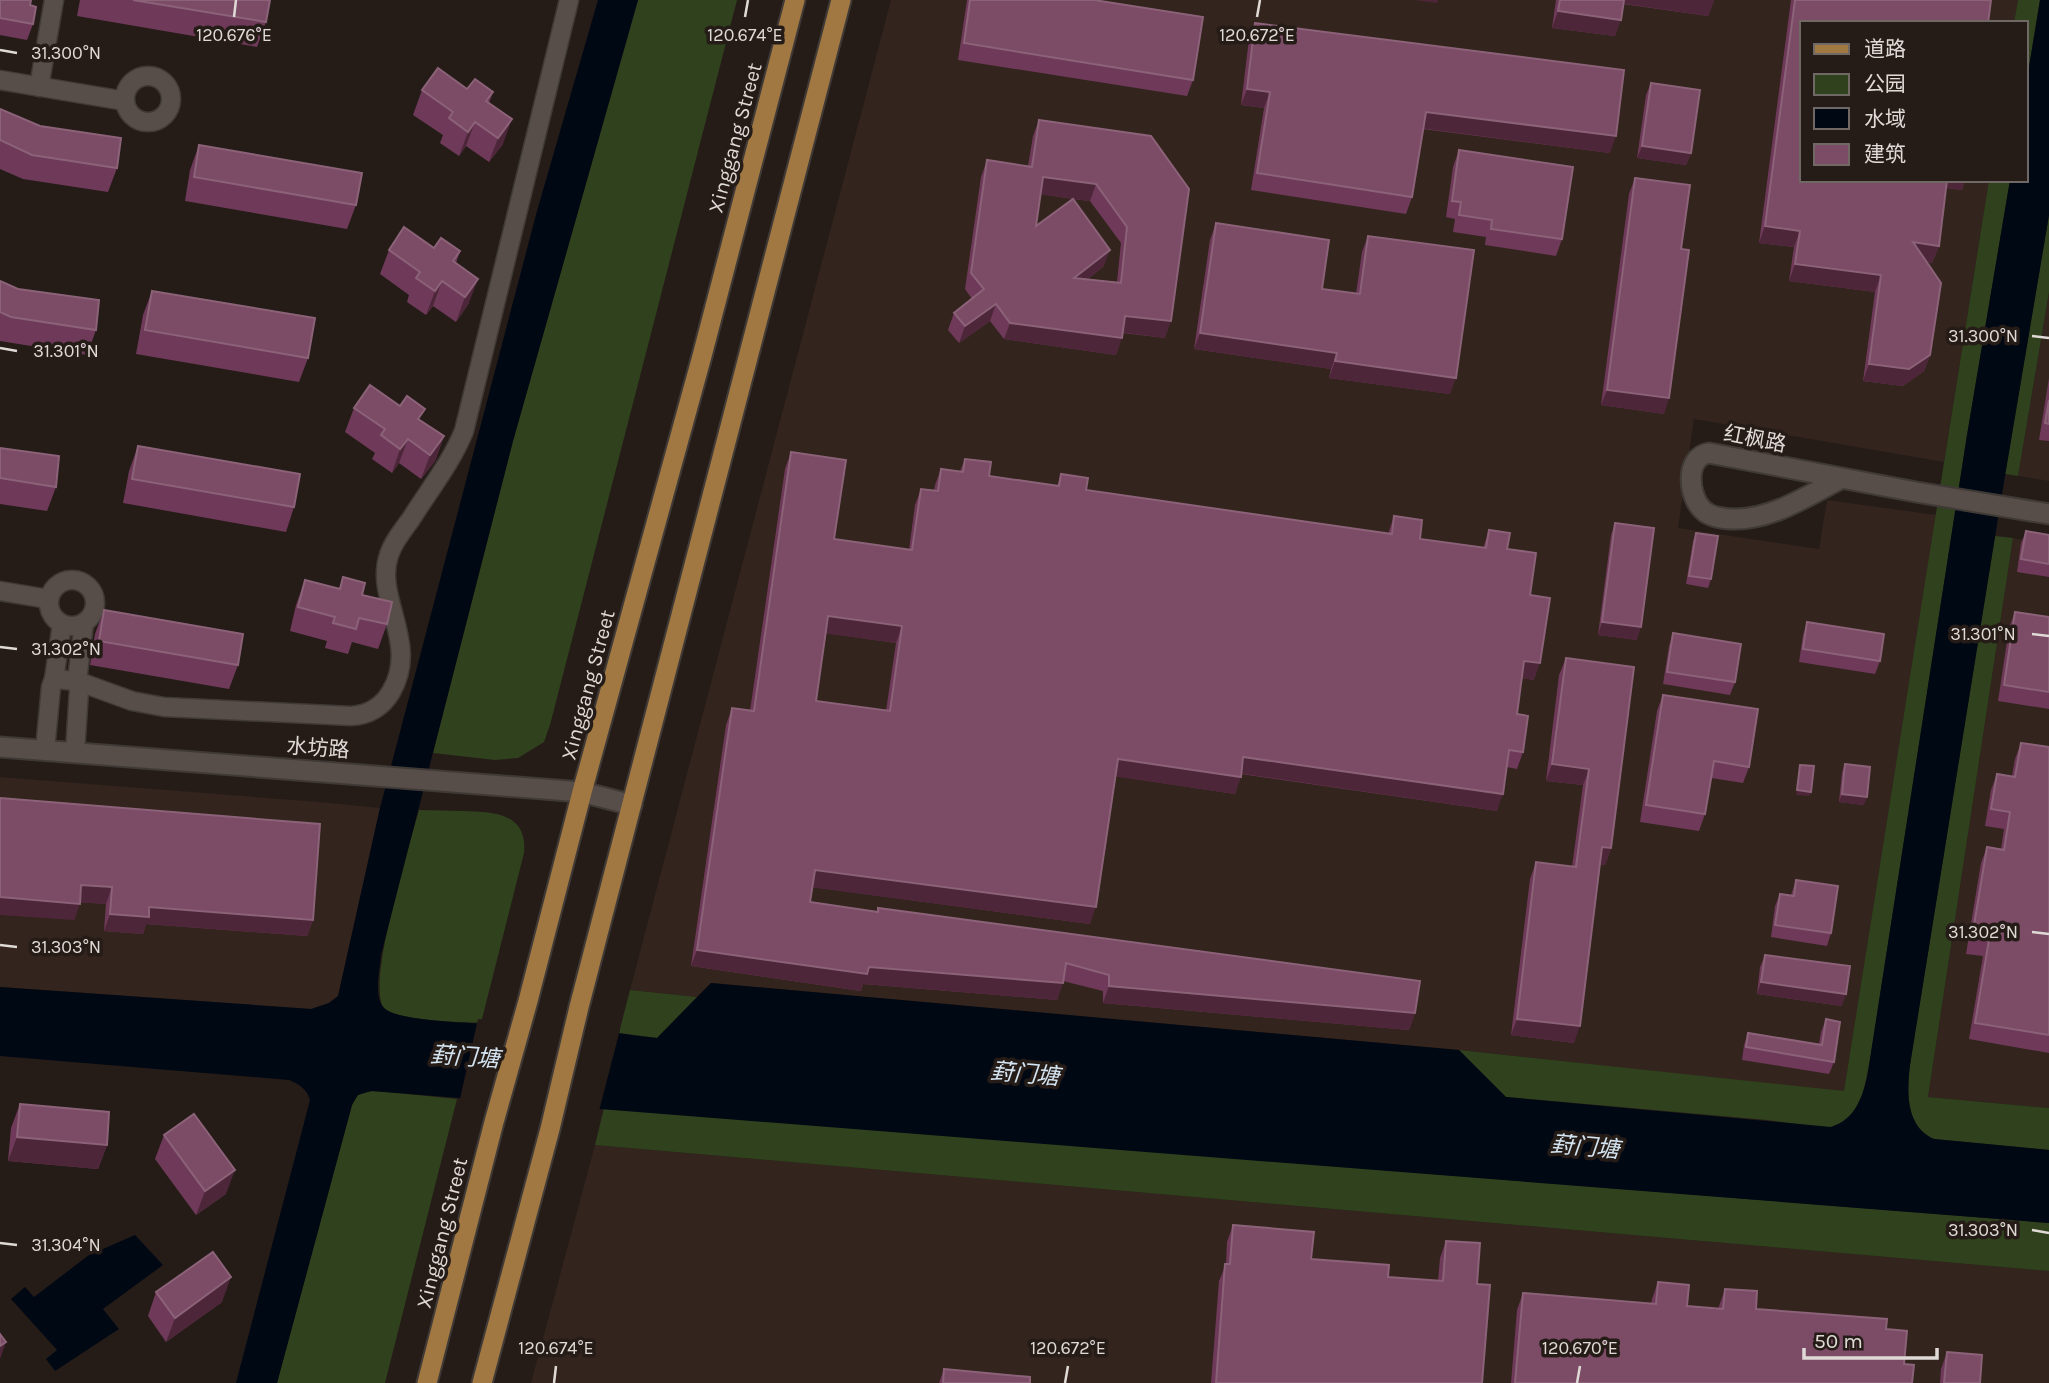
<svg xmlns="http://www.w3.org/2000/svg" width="2049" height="1383" font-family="Karla,'Noto Sans SC',sans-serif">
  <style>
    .built { fill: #33241d }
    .green { fill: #30421d }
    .water { fill: #000814 }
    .pier { fill: #251c18 }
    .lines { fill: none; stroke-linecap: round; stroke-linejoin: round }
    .minor-casing { stroke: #403a37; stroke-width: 21 }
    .tertiary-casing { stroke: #403a37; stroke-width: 23 }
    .primary-casing { stroke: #403a37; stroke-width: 23 }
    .minor { stroke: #584e49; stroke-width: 18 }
    .tertiary { stroke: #584e49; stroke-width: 19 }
    .primary { stroke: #a17842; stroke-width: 19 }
    .wall { fill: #6f3a59; fill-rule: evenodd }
    .shaded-wall { fill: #4d2739 }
    .building { fill: #7c4b66; stroke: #8b6278; stroke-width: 2; fill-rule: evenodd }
    .ticks { fill: none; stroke: #e0dad7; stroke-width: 2.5 }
    .labels { text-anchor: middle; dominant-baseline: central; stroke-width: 7; stroke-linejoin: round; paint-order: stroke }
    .street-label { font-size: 21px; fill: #e0dad7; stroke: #251c18 }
    .water-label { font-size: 23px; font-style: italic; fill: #d4e4f1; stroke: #251c18 }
    .ticks-label { font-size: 18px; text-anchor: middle; fill: #e0dad7; stroke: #251c18; stroke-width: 7; stroke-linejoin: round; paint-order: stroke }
  </style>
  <rect width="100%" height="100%" fill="#251c18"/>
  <g class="built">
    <polygon points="891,0 2018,0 2014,23 1802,23 1802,180 1989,180 1944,462 1694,419 1678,528 1819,549 1827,500 1936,515 1844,1092 1459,1050 711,983 697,997 630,990"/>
    <polygon points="2049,292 2049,481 2018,476"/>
    <polygon points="2013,538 2049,544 2049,1108 1928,1097"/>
    <polygon points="0,777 319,802 380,808 338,996 329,1003 311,1009 0,987"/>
    <polygon points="595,1145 2049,1271 2049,1383 531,1383"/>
  </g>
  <g class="green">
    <polygon points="638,0 737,0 550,725 544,742 518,758 495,760 433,753 513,441"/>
    <polygon points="2018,0 2040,0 2026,85 2026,23 2014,23"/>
    <polygon points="1989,180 2010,180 1967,435 1870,1060 1863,1094 1852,1115 1840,1124 1831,1127 1821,1127 1767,1120 1506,1097 1459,1050 1844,1091"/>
    <polygon points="2049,215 2049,292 2018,476 2005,474"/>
    <path d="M1995 536 2013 538 1928 1097 2049 1108V1150L1934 1139C1905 1127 1907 1091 1910 1065Z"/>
    <path d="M419 810C434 810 448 811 463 811 492 812 528 812 524 853L481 1023C461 1022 399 1021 385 1009 364 990 411 840 419 810Z"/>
    <polygon points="630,990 697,997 657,1038 619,1033"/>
    <path d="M377 1091 457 1099 385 1383H277L352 1105C356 1092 365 1092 377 1091Z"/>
    <polygon points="604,1108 2049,1223 2049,1271 595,1145"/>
  </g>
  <g class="water">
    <path d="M598 0H638L513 441 381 955C380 970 373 996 384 1008 401 1026 539 1024 571 1027 599 1030 628 1035 657 1038L711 983 1459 1050 1506 1097 1831 1127C1855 1119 1861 1100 1867 1078L1967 435 2010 180H2026V85L2040 0H2049V215L1999 512 1910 1065C1907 1091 1905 1126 1934 1139L2049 1150V1223L371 1091 358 1095 352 1105 277 1383H236L310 1100C307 1089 299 1084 289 1080L0 1056V987L311 1009 329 1003 338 996 380 808 537 211Z"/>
    <polygon points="135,1235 163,1265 103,1309 119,1329 55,1371 46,1359 57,1350 11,1299 25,1287 34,1297 89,1255"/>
  </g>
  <polygon class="pier" points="478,1019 570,1023 620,1030 599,1111 459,1103"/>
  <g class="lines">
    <g class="minor-casing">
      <g id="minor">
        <circle cx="148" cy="99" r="23"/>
        <polyline points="0,80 125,101"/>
        <polyline points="39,87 54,0"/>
        <circle cx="72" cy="603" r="23"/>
        <polyline points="0,591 48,599"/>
        <path d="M54 679 77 681 132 701 164 707 351 716C368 715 382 707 391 692 420 643 374 598 389 555 393 542 403 530 411 519 429 490 451 463 464 431L569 0"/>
        <polyline points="45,750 51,687 54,679 62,624"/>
        <polyline points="75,752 79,690 77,681 84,623"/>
      </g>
    </g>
    <g class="tertiary-casing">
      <g id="tertiary">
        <path d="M1842 478C1809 495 1773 519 1736 519 1725 519 1712 518 1704 511 1688 498 1684 457 1709 453L1916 492 2049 514"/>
        <polyline points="0,747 582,792 632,805"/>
      </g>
    </g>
    <g class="primary-casing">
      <g id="primary">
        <polyline points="427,1383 494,1122 528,1001 582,792 702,356 795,0"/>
        <polyline points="482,1383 550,1129 579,1007 841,0"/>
      </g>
    </g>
    <use href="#minor" class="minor"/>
    <use href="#tertiary" class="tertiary"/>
    <use href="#primary" class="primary"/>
  </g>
  <g class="wall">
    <polygon points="0,0 30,5 33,24 27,40 0,35"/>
    <polygon points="80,0 270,0 266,22 257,47 77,16"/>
    <polygon points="967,0 1094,0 1193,80 1187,96 958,60"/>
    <polygon points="1556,0 1714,0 1708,16 1623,4 1615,36 1552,28"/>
    <polygon points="1791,0 1991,0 1802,180 1965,180 1962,190 1946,188 1939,246 1932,263 1926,262 1930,355 1924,371 1903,386 1863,381 1875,292 1789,281 1794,247 1759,243"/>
    <polygon points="1255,23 1610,153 1423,129 1412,197 1406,214 1251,190 1264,108 1241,105 1249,39"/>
    <polygon points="1651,83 1691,153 1686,165 1637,158 1646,95"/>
    <polygon points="467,89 493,92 489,103 503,144 489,162 466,146 459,156 440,143 443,135 413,115 422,90"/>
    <polygon points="0,109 40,126 117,168 108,192 23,179 0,169"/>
    <path d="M1039 120 1151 136 1165 338 1123 333 1116 355 1004 339 990 321 959 343 948 330 954 313 972 299 965 289 981 177 987 160 1028 166 1033 136ZM1040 194 1073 199 1036 226ZM1073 199 1090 201 1121 243 1117 282 1088 279 1104 266Z"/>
    <polygon points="199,145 356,205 347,229 185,201 190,170"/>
    <polygon points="1459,150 1562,239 1556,256 1485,245 1486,237 1453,232 1455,219 1446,217 1453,167"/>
    <polygon points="1635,178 1681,249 1664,414 1601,405 1629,194"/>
    <polygon points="1216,223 1322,289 1356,294 1362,252 1368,236 1450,394 1329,378 1331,369 1194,349 1210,240"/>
    <polygon points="434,248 460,251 456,263 469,303 456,322 433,306 426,315 407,302 409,295 380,274 389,250"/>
    <polygon points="0,281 96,330 87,355 0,341"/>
    <polygon points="152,291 308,358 299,382 136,354 143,315"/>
    <polygon points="2049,378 2049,441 2039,440"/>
    <polygon points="354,408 421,420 444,436 435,461 421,479 399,463 392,473 372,459 375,453 345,432"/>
    <polygon points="138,446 294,507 286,532 123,503 129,471"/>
    <polygon points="0,448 56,487 47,511 0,504"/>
    <path d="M791 452 834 539 909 550 915 505 921 489 934 491 935 485 941 469 960 471 965 459 989 476 1057 486 1061 474 1086 490 1388 534 1394 516 1420 539 1483 548 1489 530 1507 549 1530 595 1534 680 1522 678 1517 714 1523 752 1517 769 1507 767 1497 811 1241 774 1235 794 1115 776 1090 924 812 887 810 902 877 912 878 908 1415 1013 1409 1030 1103 1003V991L1063 981 1057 1000 863 984 861 991 691 966 726 725 732 708 750 711 785 469ZM825 633 896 643 886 711 816 701Z"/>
    <polygon points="1615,523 1637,640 1598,635 1611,535"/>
    <polygon points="2026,531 2049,535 2049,577 2017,572 2021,543"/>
    <polygon points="1696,533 1711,579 1708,588 1686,584 1693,541"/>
    <polygon points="343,577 362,595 387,624 378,649 352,642 348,654 325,648 327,641 290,631 296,605 305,580 339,589"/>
    <polygon points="104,610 238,665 229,689 90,665 95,634"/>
    <polygon points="2015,612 2049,617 2049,709 1998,701 2009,628"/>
    <polygon points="1807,622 1880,661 1875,674 1799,662 1803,635"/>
    <polygon points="1673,633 1735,682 1730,695 1663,684 1669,646"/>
    <polygon points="1566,658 1611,848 1605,865 1600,864 1574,1043 1511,1035 1530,879 1536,862 1572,867 1583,785 1546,781 1559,675"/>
    <polygon points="1663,695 1749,767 1743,783 1711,778 1705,814 1699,831 1640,822 1657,711"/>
    <polygon points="2021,743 2049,747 2049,1053 1969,1039 1983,956 1966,954 1981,863 1987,847 2001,849 2004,829 1985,826 1991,790 1997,774 2012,776 2015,759"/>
    <polygon points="1845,764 1864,805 1839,802 1842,772"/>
    <polygon points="0,798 313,920 307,936 146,924 143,934 104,931 106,904 80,902 74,920"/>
    <polygon points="1796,880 1831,933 1827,946 1771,937 1775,906 1780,894 1791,895"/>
    <polygon points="1765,955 1842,1006 1757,994 1760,967"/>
    <polygon points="1826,1019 1834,1062 1829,1074 1742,1060 1744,1045 1748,1033 1819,1044 1821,1032"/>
    <polygon points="20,1104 107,1145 98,1169 8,1161 11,1128"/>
    <polygon points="164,1135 226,1194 196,1215 155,1159"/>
    <polygon points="1233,1225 1311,1259 1388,1277 1438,1281 1440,1258 1446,1241 1477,1284 1482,1383 1211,1383 1219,1281 1226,1264 1227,1242"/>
    <polygon points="1658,1282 1687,1306 1718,1309 1725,1289 1756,1309 1886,1329 1912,1383 1511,1383 1517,1310 1523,1293 1651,1304 1652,1299"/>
    <polygon points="156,1292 222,1302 166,1342 148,1316"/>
    <polygon points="1947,1352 1980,1383 1940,1383 1941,1369"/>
    <polygon points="944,1369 1030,1383 939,1383"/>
  </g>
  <g class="shaded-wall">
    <polygon points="1415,0 1438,0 1437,3"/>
    <polygon points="1621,0 1714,0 1708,16 1619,3"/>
    <polygon points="1558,11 1621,20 1615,36 1552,28"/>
    <polygon points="1247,89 1270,92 1264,108 1241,105"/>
    <polygon points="1426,112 1616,136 1610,153 1420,128"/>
    <polygon points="512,119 503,144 489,162 498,138"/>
    <polygon points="475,122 466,146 459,156 468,132"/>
    <polygon points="1642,146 1691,153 1686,165 1637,158"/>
    <polygon points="1043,177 1096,184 1090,201 1037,194"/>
    <polygon points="1945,180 1965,180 1962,190 1942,187"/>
    <polygon points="1765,226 1800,231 1794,247 1759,243"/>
    <polygon points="1913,242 1939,246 1932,263 1907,259"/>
    <polygon points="1110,250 1104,266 1068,295 1074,278"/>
    <polygon points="1795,264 1881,275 1875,292 1789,281"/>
    <polygon points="478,279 469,303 456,322 465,297"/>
    <polygon points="442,281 433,306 426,315 435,291"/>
    <polygon points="996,304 990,321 959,343 965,326"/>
    <polygon points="1125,316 1171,321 1165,338 1119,332"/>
    <polygon points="1010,323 1122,338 1116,355 1004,339"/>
    <polygon points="1200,333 1337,353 1331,369 1194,349"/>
    <polygon points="1930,355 1924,371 1903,386 1863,381 1869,364"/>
    <polygon points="1335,361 1456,378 1450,394 1329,378"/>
    <polygon points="1607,390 1669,398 1664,414 1601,405"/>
    <polygon points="444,436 435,461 421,479 430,455"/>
    <polygon points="408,439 399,463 392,473 400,449"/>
    <polygon points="828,616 902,626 896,643 822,633"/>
    <polygon points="1602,622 1641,627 1637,640 1598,635"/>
    <polygon points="1524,661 1540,663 1534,680 1518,677"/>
    <polygon points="1243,757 1503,794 1497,811 1237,773"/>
    <polygon points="1118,759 1241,777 1235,794 1112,776"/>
    <polygon points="1552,764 1589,769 1583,785 1546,781"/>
    <polygon points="1797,790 1811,792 1809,796 1796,795"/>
    <polygon points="1842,794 1867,797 1864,805 1839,802"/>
    <polygon points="1602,847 1611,848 1605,865 1596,864"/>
    <polygon points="815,870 1096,907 1090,924 809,887"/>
    <polygon points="81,885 112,887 106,904 75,902"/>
    <polygon points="0,897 80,904 74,920 0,915"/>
    <polygon points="149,907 313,920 307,936 146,924 143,934 104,931 110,914"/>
    <polygon points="697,950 869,967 1063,983 1057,1000 863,984 861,991 691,966"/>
    <polygon points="1761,982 1846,994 1842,1006 1757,994"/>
    <polygon points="1109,986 1415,1013 1409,1030 1103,1003"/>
    <polygon points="1517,1019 1580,1026 1574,1043 1511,1035"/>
    <polygon points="17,1137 107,1145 98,1169 8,1161"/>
    <polygon points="235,1170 226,1194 196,1215 205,1191"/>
    <polygon points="231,1277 222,1302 166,1342 175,1318"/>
    <polygon points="6,1342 0,1359 0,1346"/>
  </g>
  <g class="building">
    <polygon points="0,0 31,0 30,5 36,7 33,24 0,18"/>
    <polygon points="133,0 270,0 266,22"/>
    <polygon points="970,0 1094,0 1203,17 1193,80 964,43"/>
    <polygon points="1560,0 1624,0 1621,20 1558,11"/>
    <polygon points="1795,0 1991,0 1988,23 1802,23 1802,180 1947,180 1939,246 1913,242 1941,283 1930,355 1909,369 1869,364 1881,275 1795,264 1800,231 1765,226"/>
    <polygon points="1255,23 1624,70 1616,136 1426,112 1412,197 1257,173 1270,92 1247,89"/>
    <polygon points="438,68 467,89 475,79 493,92 486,101 512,119 498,138 475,122 468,132 449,118 453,112 422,90"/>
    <polygon points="1651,83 1700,90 1691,153 1642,146"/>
    <polygon points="0,109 40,126 121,138 117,168 32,155 0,140"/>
    <path d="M1039 120 1151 136 1189 189 1171 321 1125 316 1122 338 1010 323 996 304 965 326 954 313 984 289 971 273 987 160 1032 167ZM1043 177 1096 184 1127 227 1121 283 1074 278 1110 250 1073 199 1036 226Z"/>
    <polygon points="199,145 362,173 356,205 194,177"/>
    <polygon points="1459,150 1573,167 1562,239 1491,229 1492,220 1459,215 1461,202 1452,201"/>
    <polygon points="1635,178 1690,185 1681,249 1689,250 1669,398 1607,390"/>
    <polygon points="1216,223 1329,240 1322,289 1360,294 1368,236 1474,250 1456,378 1335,361 1337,353 1200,333"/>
    <polygon points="404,227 434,248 441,238 460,251 453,261 478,279 465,297 442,281 435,291 416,278 420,272 389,250"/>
    <polygon points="0,281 18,289 99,300 96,330 11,317 0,312"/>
    <polygon points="152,291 315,318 308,358 145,330"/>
    <polygon points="370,385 400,406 407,396 425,409 418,419 444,436 430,455 408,439 400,449 381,435 385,429 354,408"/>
    <polygon points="2049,400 2049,424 2045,423"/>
    <polygon points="138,446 300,474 294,507 132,479"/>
    <polygon points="0,448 59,456 56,487 0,478"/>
    <path d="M791 452 846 460 834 539 912 550 921 489 938 491 941 469 963 472 965 459 991 462 989 476 1059 486 1061 474 1088 478 1086 490 1392 534 1394 516 1422 520 1420 539 1486 548 1489 530 1510 533 1507 549 1536 553 1530 595 1550 598 1540 663 1524 661 1517 714 1528 716 1523 752 1509 750 1503 794 1243 757 1241 777 1118 759 1096 907 815 870 810 902 878 912V908L1420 981 1415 1013 1109 986V975L1066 963 1063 983 869 967 867 974 697 950 732 708 754 711ZM828 616 902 626 890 711 816 701Z"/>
    <polygon points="1615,523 1654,528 1641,627 1602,622"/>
    <polygon points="2026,531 2049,535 2049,564 2021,559"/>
    <polygon points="1696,533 1718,536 1711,579 1689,576"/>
    <polygon points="343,577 365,583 362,595 392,602 387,624 359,618 356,629 333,623 335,617 298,607 305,580 340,589"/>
    <polygon points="104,610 243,634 238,665 99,641"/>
    <polygon points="2015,612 2049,617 2049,692 2004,685"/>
    <polygon points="1807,622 1884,634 1880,661 1803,649"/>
    <polygon points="1673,633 1741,644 1735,682 1667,672"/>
    <polygon points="1566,658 1634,667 1611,848 1602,847 1580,1026 1517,1019 1536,862 1576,867 1589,769 1552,764"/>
    <polygon points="1663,695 1758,709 1749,767 1714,761 1705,814 1646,805"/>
    <polygon points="2021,743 2049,747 2049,1035 1975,1023 1989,940 1972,937 1987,847 2004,850 2010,812 1991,809 1997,774 2015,777"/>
    <polygon points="1845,764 1870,767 1867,797 1842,794"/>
    <polygon points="1800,765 1814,766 1811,792 1797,790"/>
    <polygon points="0,798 320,824 313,920 149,907 149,917 110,914 112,887 81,885 80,904 0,897"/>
    <polygon points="1796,880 1838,886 1831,933 1775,925 1780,894 1794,896"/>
    <polygon points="1765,955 1850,966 1846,994 1761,982"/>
    <polygon points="1826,1019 1840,1022 1834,1062 1746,1047 1748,1033 1822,1045"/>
    <polygon points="20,1104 109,1112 107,1145 17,1137"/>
    <polygon points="194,1114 235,1170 205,1191 164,1135"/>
    <polygon points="1233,1225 1314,1232 1311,1259 1389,1265 1388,1277 1443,1281 1446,1241 1480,1243 1477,1284 1490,1285 1482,1383 1216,1383 1225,1264 1230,1264"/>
    <polygon points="213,1252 231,1277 175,1318 156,1292"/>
    <polygon points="1658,1282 1689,1285 1687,1306 1723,1309 1725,1289 1757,1291 1756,1309 1887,1319 1886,1329 1907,1331 1904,1364 1914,1365 1912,1383 1515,1383 1523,1293 1656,1304"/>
    <polygon points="0,1334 6,1342 0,1346"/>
    <polygon points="1947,1352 1982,1355 1980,1383 1944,1383"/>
    <polygon points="944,1369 1030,1377 1030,1383 943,1383"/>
  </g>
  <path class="ticks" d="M234 17 236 0M745 17 748 0M1257 17 1260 0M0 50 17 53M2032 336 2049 338M0 348 17 351M2032 634 2049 636M0 647 17 649M2032 932 2049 934M0 945 17 947M2032 1230 2049 1233M0 1243 17 1245M554 1383 556 1366M1065 1383 1068 1366M1577 1383 1580 1366"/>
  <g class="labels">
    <g class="street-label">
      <text transform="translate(735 138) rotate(-75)">Xinggang Street</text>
      <text transform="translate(1755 439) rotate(11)">红枫路</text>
      <text transform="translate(588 685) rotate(-75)">Xinggang Street</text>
      <text transform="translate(318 748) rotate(4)">水坊路</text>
      <text transform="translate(442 1233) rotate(-76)">Xinggang Street</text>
    </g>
    <g class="water-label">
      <text transform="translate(465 1057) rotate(4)">葑门塘</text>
      <text transform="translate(1025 1074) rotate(5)">葑门塘</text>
      <text transform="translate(1585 1147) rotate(5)">葑门塘</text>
    </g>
  </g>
  <g class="ticks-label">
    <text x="234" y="41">120.676°E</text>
    <text x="745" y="41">120.674°E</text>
    <text x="1257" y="41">120.672°E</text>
    <text x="66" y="59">31.300°N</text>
    <text x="1983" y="342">31.300°N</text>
    <text x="66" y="357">31.301°N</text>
    <text x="1983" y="640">31.301°N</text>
    <text x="66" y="655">31.302°N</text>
    <text x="1983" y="938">31.302°N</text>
    <text x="66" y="953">31.303°N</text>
    <text x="1983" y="1236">31.303°N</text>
    <text x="66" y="1251">31.304°N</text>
    <text x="556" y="1354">120.674°E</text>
    <text x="1068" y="1354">120.672°E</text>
    <text x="1580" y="1354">120.670°E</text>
  </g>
  <rect x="1800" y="21" width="228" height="161" fill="#251c18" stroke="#706864" stroke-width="2"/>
  <rect x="1814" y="44" width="35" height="10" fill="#a17842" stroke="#706864" stroke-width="2"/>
  <text x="1864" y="56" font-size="21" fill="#e0dad7">道路</text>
  <rect x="1814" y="74" width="35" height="21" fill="#30421d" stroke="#706864" stroke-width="2"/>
  <text x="1864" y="91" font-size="21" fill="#e0dad7">公园</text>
  <rect x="1814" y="108" width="35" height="21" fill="#000814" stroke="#706864" stroke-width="2"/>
  <text x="1864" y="126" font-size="21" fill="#e0dad7">水域</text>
  <rect x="1814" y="144" width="35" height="21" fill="#7c4b66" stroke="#706864" stroke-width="2"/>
  <text x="1864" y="161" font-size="21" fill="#e0dad7">建筑</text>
  <path d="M1804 1348v10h133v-10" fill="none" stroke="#e0dad7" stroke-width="3.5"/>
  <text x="1814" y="1348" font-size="21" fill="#e0dad7" stroke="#251c18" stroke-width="5" paint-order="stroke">50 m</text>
</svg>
